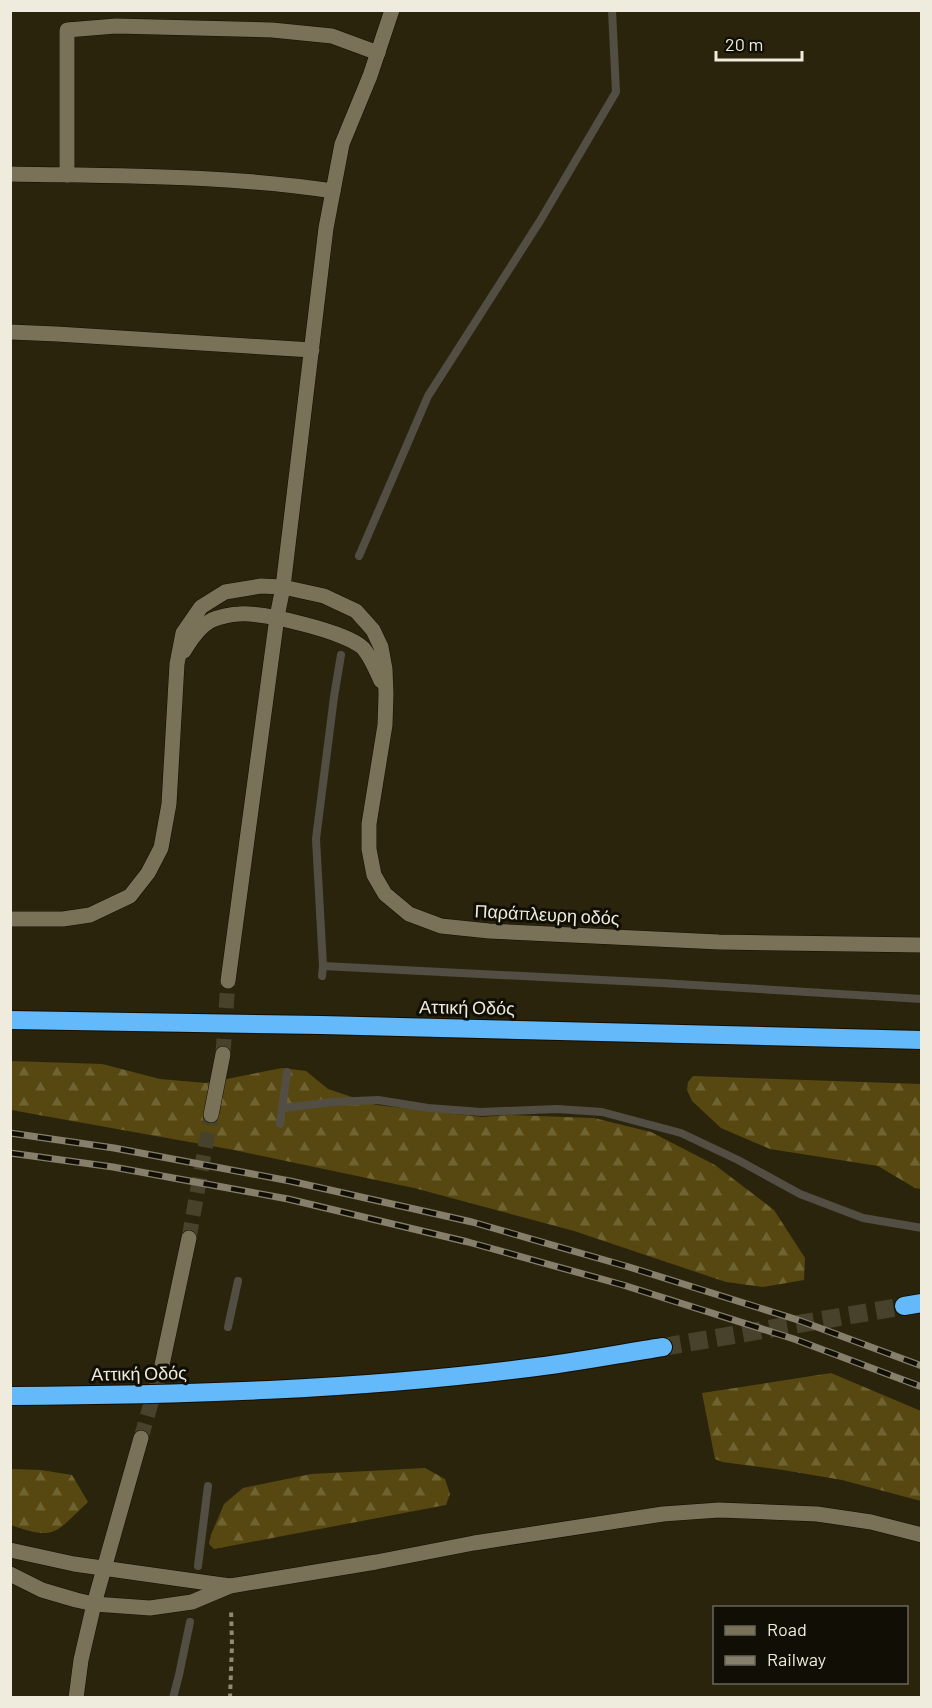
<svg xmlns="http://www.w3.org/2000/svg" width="932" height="1708" font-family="Barlow,sans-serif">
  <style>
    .forest { fill: url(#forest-firs) }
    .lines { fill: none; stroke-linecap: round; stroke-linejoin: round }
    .stream { stroke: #524e44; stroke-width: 8 }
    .minor-tunnel { stroke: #48422c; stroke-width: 15; stroke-dasharray: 15 8; stroke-linecap: butt }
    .motorway-tunnel { stroke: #48422c; stroke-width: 18; stroke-dasharray: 18 9; stroke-linecap: butt }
    .minor-casing { stroke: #130d00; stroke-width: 16 }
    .tertiary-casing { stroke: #130d00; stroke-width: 16 }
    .motorway-casing { stroke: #130d00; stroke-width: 20 }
    .path { stroke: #908b78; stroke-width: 4; stroke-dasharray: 4.5 4.5; stroke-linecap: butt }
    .minor { stroke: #797158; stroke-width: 15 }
    .tertiary { stroke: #797158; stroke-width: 15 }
    .motorway { stroke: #63b9fa; stroke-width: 18 }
    .rail-casing { stroke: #857f6c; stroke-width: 7 }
    .rail { stroke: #100e05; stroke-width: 4.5; stroke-dasharray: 14; stroke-linecap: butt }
    .labels { text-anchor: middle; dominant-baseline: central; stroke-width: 6; stroke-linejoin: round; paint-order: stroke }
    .street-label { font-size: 18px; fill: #efebdd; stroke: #100e05 }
  </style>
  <defs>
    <pattern id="forest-firs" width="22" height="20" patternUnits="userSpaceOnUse" patternTransform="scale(1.5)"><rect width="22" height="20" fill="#564810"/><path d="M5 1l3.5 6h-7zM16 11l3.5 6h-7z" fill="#6f6332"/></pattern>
  </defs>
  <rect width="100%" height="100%" fill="#2b240d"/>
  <g class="forest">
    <polygon points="10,1061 102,1064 160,1079 206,1083 282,1068 306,1071 328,1089 376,1105 482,1117 510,1115 594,1118 651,1132 715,1165 774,1210 805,1258 804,1280 763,1287 726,1282 574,1231 414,1188 234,1150 11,1110"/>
    <polygon points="693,1076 921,1084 921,1189 915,1188 878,1166 770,1149 721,1128 692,1101 687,1090 688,1082"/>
    <polygon points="831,1373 921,1411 921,1501 842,1480 783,1470 722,1462 715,1459 702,1393"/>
    <polygon points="425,1468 445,1479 450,1494 446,1505 214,1549 209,1544 211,1535 224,1504 243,1488 311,1474"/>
    <path d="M11 1469 41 1470 72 1475 88 1502C55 1533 56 1541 11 1525Z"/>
  </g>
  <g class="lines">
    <g class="stream">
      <polyline points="359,556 428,396 540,221 616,92 612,10"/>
      <polyline points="323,966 316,839 334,697 341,655"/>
      <polyline points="322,976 323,966 661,983 922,999"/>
      <polyline points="283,1108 333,1102 378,1100 428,1108 481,1112 557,1109 602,1112 681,1133 738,1160 800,1194 863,1218 922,1228"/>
      <polyline points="280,1124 287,1072"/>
      <polyline points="228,1327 238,1281"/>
      <polyline points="198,1566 208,1486"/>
      <polyline points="173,1698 179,1675 190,1622"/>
    </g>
    <g class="minor-tunnel">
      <polyline points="223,1054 228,981"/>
      <polyline points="189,1238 211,1115"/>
      <polyline points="141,1438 162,1365"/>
    </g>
    <polyline class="motorway-tunnel" points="663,1347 904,1306"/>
    <g class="minor-casing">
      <g id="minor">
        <path d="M10 174C117 176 228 175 333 191"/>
        <polyline points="67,175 67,30 116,26 272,30 332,36 378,53"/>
        <polyline points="10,332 57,334 312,350"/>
        <polyline points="283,587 326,228 342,144 370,76 392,10"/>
        <polyline points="228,981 277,617"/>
        <polyline points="211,1115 223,1054"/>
        <polyline points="162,1365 189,1238"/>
        <polyline points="10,1550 74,1564 230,1586"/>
        <polyline points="10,1574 42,1590 76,1600 94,1604 150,1608 192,1602 230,1586 376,1562 474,1543 663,1514 719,1510 817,1514 871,1522 922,1535"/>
        <polyline points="76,1698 81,1660 94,1604 141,1438"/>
      </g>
    </g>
    <g class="tertiary-casing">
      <g id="tertiary">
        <polyline points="277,617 283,587"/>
        <path d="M184 651C191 639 200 626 212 620 219 617 232 614 239 614 263 612 347 632 363 648 371 657 376 670 381 681"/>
        <polyline points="10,919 63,919 90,915 130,896 148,873 161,848 169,804 177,664 183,633 201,607 225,592 261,586 283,587 324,596 356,611 373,630 381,647 385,669 386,694 385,725 369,824 369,849 374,875 385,894 409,914 441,926 489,931 719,942 922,945"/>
      </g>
    </g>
    <g class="motorway-casing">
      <g id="motorway">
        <polyline points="10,1020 321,1025 922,1040"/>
        <polyline points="904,1306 922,1303"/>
        <path d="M10 1396C183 1395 356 1390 528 1368 573 1363 618 1354 663 1347"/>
      </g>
    </g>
    <polyline class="path" points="230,1698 232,1645 231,1608"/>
    <use href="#minor" class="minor"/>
    <use href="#tertiary" class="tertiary"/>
    <use href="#motorway" class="motorway"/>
    <g class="rail-casing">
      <g id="rail">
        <polyline points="10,1133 114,1148 290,1181 472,1222 629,1267 798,1320 922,1366"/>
        <polyline points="10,1153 113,1167 288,1199 468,1242 623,1285 794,1339 922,1387"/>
      </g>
    </g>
    <use href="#rail" class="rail"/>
  </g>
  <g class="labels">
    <g class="street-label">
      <text transform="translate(547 914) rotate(3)">Παράπλευρη οδός</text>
      <text transform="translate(467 1007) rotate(1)">Αττική Οδός</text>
      <text transform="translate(139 1373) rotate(-1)">Αττική Οδός</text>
    </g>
  </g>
  <rect width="932" height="1708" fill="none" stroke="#efebdd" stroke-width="24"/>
  <rect x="713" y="1606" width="195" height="78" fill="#100e05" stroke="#69665b" stroke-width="1.5"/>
  <rect x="725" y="1626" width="30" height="9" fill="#797158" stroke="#69665b" stroke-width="1.5"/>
  <text x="767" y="1636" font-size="18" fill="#efebdd">Road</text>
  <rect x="725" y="1656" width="30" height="9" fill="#857f6c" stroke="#69665b" stroke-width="1.5"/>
  <text x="767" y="1666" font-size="18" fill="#efebdd">Railway</text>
  <path d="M716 51v9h86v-9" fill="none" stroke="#efebdd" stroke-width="3"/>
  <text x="725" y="51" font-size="18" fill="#efebdd" stroke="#100e05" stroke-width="4.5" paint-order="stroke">20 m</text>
</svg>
